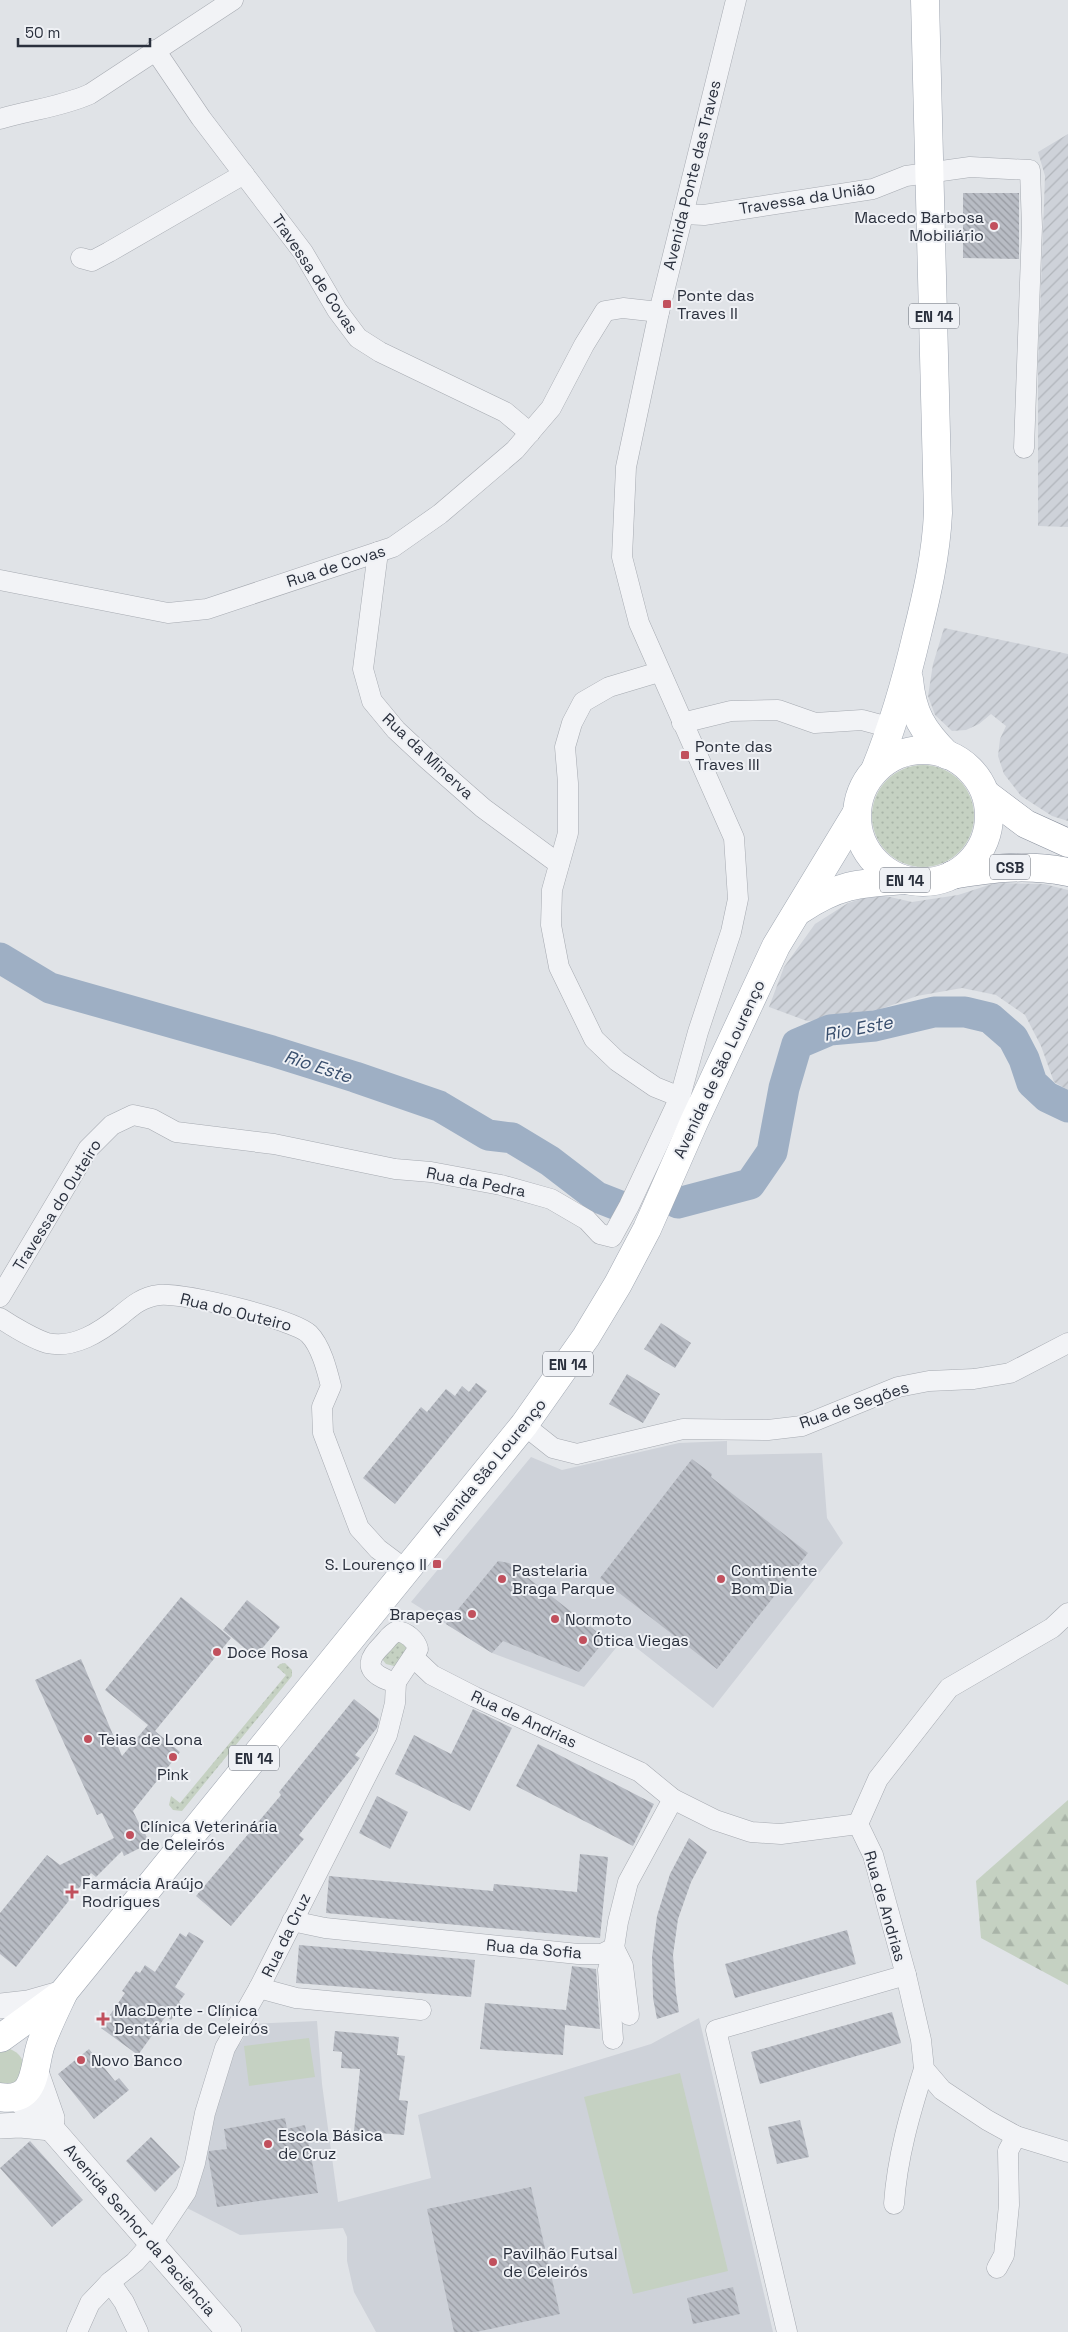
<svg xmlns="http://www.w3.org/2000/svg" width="1068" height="2332" font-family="'Space Grotesk',sans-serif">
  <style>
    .built { fill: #ced2d9 }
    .industrial { fill: url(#industrial-furrows) }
    .grass { fill: #c5d1c2 }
    .forest { fill: url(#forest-firs) }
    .park { fill: url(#park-dots) }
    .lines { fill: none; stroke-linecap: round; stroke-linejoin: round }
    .river { stroke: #9eafc4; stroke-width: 31 }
    .building { fill: url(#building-back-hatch) }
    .minor-casing { stroke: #a6aab1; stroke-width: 21 }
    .tertiary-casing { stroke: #a6aab1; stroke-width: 26 }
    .primary-casing { stroke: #a0a7b2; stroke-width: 29 }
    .motorway-casing { stroke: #89909d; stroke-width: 29 }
    .minor { stroke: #f2f3f6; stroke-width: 20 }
    .tertiary { stroke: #f2f3f6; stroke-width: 25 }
    .primary { stroke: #fff; stroke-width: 28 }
    .motorway { stroke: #fff; stroke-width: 28 }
    .poi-dot { fill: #c1505d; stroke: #eff1f5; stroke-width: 2 }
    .labels { text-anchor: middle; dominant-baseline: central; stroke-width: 4; stroke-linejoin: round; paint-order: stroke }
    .shield { fill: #eff1f5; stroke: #656a74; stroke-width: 1 }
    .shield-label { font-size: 15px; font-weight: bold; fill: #2a303d }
    .street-label { font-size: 16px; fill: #2a303d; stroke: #eff1f5 }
    .poi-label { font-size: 16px; fill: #2a303d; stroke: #eff1f5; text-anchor: start }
    .water-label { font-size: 18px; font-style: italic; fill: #384e6d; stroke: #eff1f5 }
  </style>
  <defs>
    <pattern id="industrial-furrows" width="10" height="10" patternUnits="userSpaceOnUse" patternTransform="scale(1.25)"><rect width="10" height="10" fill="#ced2d9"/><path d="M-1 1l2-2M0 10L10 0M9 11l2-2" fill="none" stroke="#b1b5bb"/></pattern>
    <pattern id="forest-firs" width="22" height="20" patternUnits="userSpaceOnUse" patternTransform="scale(1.25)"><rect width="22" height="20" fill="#c5d1c2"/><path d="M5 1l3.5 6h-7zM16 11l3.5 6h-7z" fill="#a9b4a8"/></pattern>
    <pattern id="park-dots" width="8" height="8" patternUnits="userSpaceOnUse" patternTransform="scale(1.25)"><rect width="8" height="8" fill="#c5d1c2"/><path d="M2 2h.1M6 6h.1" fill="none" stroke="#a9b4a8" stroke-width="1.8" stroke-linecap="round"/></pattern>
    <pattern id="building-back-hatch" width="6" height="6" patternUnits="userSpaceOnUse" patternTransform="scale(1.25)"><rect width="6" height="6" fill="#b8bcc4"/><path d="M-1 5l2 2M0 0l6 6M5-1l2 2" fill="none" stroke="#9699a0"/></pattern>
  </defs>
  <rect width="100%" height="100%" fill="#e0e3e7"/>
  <g class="built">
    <polygon points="727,1441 727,1455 822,1453 827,1518 843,1543 713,1708 624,1638 584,1687 492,1653 411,1602 531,1457 562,1470 679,1443"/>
    <polygon points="699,2018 773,2332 376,2332 354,2292 347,2261 347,2237 343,2228 240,2235 187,2208 228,2056 242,2041 250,2024 317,2021 322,2084 338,2202 431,2178 418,2115 651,2044"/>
  </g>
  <g class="industrial">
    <polygon points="1068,134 1068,527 1038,526 1038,364 1045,176 1038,152"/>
    <polygon points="944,628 1068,654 1068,821 1052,816 1021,796 1004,774 998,756 1000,739 1006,726 991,714 979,724 966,730 952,731 935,715 928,696 933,664"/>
    <polygon points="995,883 1044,884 1068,890 1068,1090 1054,1082 1041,1046 1025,1015 996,995 962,988 917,996 856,1018 807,1021 769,1007 784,967 815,924 848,903 877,894 912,902 958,895"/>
  </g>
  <g class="grass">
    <polygon points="309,2038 315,2077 249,2086 244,2046"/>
    <path d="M10 2049C20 2053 24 2060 24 2070L15 2084 0 2085V2050Z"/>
    <polygon points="680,2073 728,2271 633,2294 584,2097"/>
  </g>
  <polygon class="forest" points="1068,1800 1068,1985 981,1938 976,1881"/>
  <g class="park">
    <circle cx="923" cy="816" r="51"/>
    <polygon points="399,1639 412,1647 398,1667 386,1664 382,1659"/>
    <polygon points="285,1663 292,1670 292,1676 182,1811 173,1810 169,1805 171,1796 180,1803 286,1675 277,1667 280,1664"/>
  </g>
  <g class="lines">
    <g class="river">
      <polyline points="0,958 50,988 272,1051 355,1077 439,1106 488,1135 512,1138 550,1161 597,1197 620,1206"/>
      <polyline points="678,1203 750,1184 772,1152 784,1088 797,1044 830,1030 875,1026 934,1012 965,1012 990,1018 1013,1038 1024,1059 1032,1083 1047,1097 1068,1107"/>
    </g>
  </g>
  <g class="building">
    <polygon points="963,193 1019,193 1019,259 963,258"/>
    <polygon points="661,1323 691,1343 675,1368 644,1349"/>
    <polygon points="627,1374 660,1394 643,1423 609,1404"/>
    <polygon points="476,1383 487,1391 395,1504 363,1478 421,1407 427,1412 446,1389 455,1396 462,1386 469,1392"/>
    <polygon points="692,1459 712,1474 711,1477 808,1553 717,1669 600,1578"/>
    <polygon points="498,1561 509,1563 606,1639 579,1672 503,1641 492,1653 446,1624"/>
    <polygon points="181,1597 231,1638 155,1731 180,1752 133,1811 140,1825 148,1821 149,1823 143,1830 150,1843 124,1856 122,1851 96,1877 91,1873 16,1967 0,1954 0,1913 47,1855 60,1865 114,1838 102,1813 97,1815 35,1680 81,1659 122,1756 148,1725 105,1690"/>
    <polygon points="247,1600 280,1627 255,1657 223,1630"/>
    <polygon points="354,1699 379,1719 377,1728 355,1755 360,1758 299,1835 304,1839 231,1926 196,1896 281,1795 279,1792"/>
    <polygon points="473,1709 512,1728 470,1811 395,1774 414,1735 451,1754"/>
    <polygon points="538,1744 654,1804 633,1846 516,1786"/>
    <polygon points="377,1796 408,1812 390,1849 359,1833"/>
    <polygon points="689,1838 707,1852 691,1882 678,1919 673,1955 676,1993 679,2012 657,2019 653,1998 652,1957 657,1916 670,1874"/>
    <polygon points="580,1854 608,1857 600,1938 326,1913 329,1876 493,1891 494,1884 577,1892"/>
    <polygon points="847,1930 856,1964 735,1998 725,1964"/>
    <polygon points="189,1932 204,1941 175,1987 185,1994 179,2002 182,2005 171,2020 166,2016 138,2055 101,2028 125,1993 122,1991 136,1971 140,1973 145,1965 155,1972 180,1933 186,1937"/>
    <polygon points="299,1945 475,1960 471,1997 296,1983"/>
    <polygon points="572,1966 596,1969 600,2029 565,2025 563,2055 480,2049 485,2003 566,2010"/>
    <polygon points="892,2012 901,2043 760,2084 751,2052"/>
    <polygon points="335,2031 399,2037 397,2055 405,2056 399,2100 408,2101 404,2135 354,2131 360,2069 341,2068 342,2052 333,2051"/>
    <polygon points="89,2049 115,2081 119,2078 129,2090 94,2119 58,2074"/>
    <polygon points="285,2118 287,2129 305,2125 318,2193 217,2207 208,2156 209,2151 227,2149 224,2129"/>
    <polygon points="800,2120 809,2157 777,2164 768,2127"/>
    <polygon points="151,2137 180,2167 155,2192 126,2161"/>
    <polygon points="30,2141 83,2200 52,2227 0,2168"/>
    <polygon points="531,2187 560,2314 476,2332 454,2332 427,2209"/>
    <polygon points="733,2287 740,2314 693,2324 687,2298"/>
  </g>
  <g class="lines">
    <g class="minor-casing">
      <g id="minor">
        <polyline points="155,50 201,118 303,252 337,310 358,338 380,352 505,412 530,433"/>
        <path d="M0 119C30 110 61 107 90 94L233 0"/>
        <polyline points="683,214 704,215 873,189 906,176 970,167 1030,170 1032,227 1024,448"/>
        <polyline points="81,258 92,261 109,252 244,174"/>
        <polyline points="378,552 363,669 372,701 396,730 426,758 483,808 559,864"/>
        <polyline points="0,580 168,613 207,609 393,547 440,514 515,450 551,408 584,345 605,311 623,308 659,312"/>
        <polyline points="659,672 609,687 583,702 572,723 565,747 568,783 568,833 552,890 551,925 559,967 594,1039 617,1061 655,1087 680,1097"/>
        <polyline points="682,723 731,711 778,710 815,723 862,720 892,728"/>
        <polyline points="0,1297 88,1149 112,1125 133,1115 152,1119 176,1132 274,1144 395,1169 431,1172 501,1185 551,1199 587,1220 600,1234 612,1237 629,1206 680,1097 698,1032 731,932 738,899 734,838 639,623 622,557 626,467 659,312 736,0"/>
        <path d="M0 1318C12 1326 34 1339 47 1343 74 1349 100 1332 120 1316 132 1306 142 1297 159 1295 182 1292 293 1319 309 1334 321 1346 327 1370 331 1386L322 1407 323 1433 359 1528 378 1549 406 1570"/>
        <polyline points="524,1425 553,1448 577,1454 683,1429 768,1430 802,1426 898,1387 929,1381 974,1379 1010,1373 1068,1343"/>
        <path d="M397 1631C406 1632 416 1640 418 1649L396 1682C387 1681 367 1673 371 1661 372 1655 378 1649 382 1645 387 1640 390 1634 397 1631Z"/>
        <polyline points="414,1658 432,1675 475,1697 640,1772 673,1799 715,1820 751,1832 781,1834 858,1824"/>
        <polyline points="858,1824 873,1855 906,1975 921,2040 924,2069 942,2090 987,2120 1016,2136 1068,2152"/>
        <polyline points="858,1824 878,1779 949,1688 1052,1628 1068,1613"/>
        <polyline points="292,1921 325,1928 578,1954 602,1954 614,1948"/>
        <polyline points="614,1948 623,1966 629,2015"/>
        <polyline points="259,1988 296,1998 421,2010"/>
        <polyline points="613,2039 608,1970 614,1948 618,1922 628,1882 673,1799"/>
        <path d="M894 2204C897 2158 910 2113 924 2069"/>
        <polyline points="997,2268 1004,2255 1009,2205 1008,2151 1016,2136"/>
        <polyline points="110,2282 124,2302 138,2332"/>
        <polyline points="77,2332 90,2303 110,2282 135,2262 152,2243 186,2192 195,2163 205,2113 225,2048 259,1988 387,1735 395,1703 396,1682"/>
        <polyline points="787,2332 716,2030 906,1975"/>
      </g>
    </g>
    <g class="tertiary-casing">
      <g id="tertiary">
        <polyline points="0,2006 28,2003 56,1995"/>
        <polyline points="36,2072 52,2118 51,2128"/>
        <polyline points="15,2096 51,2128 229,2332"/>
        <polyline points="0,2126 20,2125 51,2128"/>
      </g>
    </g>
    <g class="primary-casing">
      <g id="primary">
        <path d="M909 679C912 714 923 731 947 755"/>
        <circle cx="923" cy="816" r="66"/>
        <path d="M875 770C893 726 906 681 917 634 927 594 936 555 938 513L925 0"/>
        <path d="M800 910C838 884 860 883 904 880"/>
        <polyline points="1,2038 63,1993 524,1425 586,1337 618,1284 647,1229 694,1122 776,946 856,814"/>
        <path d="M0 2097C38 2103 33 2067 41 2044 47 2027 55 2011 63 1994"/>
      </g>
    </g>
    <g class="motorway-casing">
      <g id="motorway">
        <polyline points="986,794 1026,824 1068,843"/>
        <path d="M952 875C993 868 1026 864 1068 872"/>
      </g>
    </g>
    <use href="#minor" class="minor"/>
    <use href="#tertiary" class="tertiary"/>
    <use href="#primary" class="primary"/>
    <use href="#motorway" class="motorway"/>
  </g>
  <g class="poi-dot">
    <circle cx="994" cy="226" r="5"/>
    <rect x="662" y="299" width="10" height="10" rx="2.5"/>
    <rect x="680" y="750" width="10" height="10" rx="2.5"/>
    <rect x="432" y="1559" width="10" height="10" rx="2.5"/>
    <circle cx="502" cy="1579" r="5"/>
    <circle cx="721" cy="1579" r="5"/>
    <circle cx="472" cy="1614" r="5"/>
    <circle cx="555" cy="1619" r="5"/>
    <circle cx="583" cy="1640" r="5"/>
    <circle cx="217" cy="1652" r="5"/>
    <circle cx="88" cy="1739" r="5"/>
    <circle cx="173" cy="1757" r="5"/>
    <circle cx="130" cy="1835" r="5"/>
    <path d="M69.5 1884.5h5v5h5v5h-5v5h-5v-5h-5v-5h5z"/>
    <path d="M100.5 2011.5h5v5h5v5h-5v5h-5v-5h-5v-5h5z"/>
    <circle cx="81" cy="2060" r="5"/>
    <circle cx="268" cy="2144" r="5"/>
    <circle cx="493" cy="2262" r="5"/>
  </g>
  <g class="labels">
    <g class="shield">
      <rect x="909" y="303.5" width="50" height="25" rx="4"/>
      <rect x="990" y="854.5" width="40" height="25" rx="4"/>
      <rect x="880" y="867.5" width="50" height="25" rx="4"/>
      <rect x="543" y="1351.5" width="50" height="25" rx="4"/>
      <rect x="229" y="1745.5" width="50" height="25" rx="4"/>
    </g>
    <g class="shield-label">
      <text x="934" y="316">EN 14</text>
      <text x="1010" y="867">CSB</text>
      <text x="905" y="880">EN 14</text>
      <text x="568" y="1364">EN 14</text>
      <text x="254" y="1758">EN 14</text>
    </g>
    <g class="street-label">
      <text transform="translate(692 175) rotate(-76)">Avenida Ponte das Traves</text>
      <text transform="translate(807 198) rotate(-9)">Travessa da União</text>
      <text transform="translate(315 274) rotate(56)">Travessa de Covas</text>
      <text transform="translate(336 566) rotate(-18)">Rua de Covas</text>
      <text transform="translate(428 756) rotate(43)">Rua da Minerva</text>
      <text transform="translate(719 1069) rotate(-65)">Avenida de São Lourenço</text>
      <text transform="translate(476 1182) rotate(11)">Rua da Pedra</text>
      <text transform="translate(57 1205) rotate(-58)">Travessa do Outeiro</text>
      <text transform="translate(236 1312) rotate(14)">Rua do Outeiro</text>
      <text transform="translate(854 1405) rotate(-19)">Rua de Segões</text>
      <text transform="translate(489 1467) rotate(-51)">Avenida São Lourenço</text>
      <text transform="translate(524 1719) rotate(25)">Rua de Andrias</text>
      <text transform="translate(885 1906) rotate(74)">Rua de Andrias</text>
      <text transform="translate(286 1935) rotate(-64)">Rua da Cruz</text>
      <text transform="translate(534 1949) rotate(5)">Rua da Sofia</text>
      <text transform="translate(140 2230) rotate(49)">Avenida Senhor da Paciência</text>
    </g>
    <g class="poi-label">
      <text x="984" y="217" text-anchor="end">Macedo Barbosa<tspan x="984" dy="18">Mobiliário</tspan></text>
      <text x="677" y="295">Ponte das<tspan x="677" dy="18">Traves II</tspan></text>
      <text x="695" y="746">Ponte das<tspan x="695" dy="18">Traves III</tspan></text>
      <text x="427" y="1564" text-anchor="end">S. Lourenço II</text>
      <text x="512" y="1570">Pastelaria<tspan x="512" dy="18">Braga Parque</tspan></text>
      <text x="731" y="1570">Continente<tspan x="731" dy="18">Bom Dia</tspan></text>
      <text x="462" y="1614" text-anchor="end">Brapeças</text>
      <text x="565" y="1619">Normoto</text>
      <text x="593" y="1640">Ótica Viegas</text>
      <text x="227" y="1652">Doce Rosa</text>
      <text x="98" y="1739">Teias de Lona</text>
      <text x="173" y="1774" text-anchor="middle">Pink</text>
      <text x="140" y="1826">Clínica Veterinária<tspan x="140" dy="18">de Celeirós</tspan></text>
      <text x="82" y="1883">Farmácia Araújo<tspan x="82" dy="18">Rodrigues</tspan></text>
      <text x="114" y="2010">MacDente - Clínica<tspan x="114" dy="18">Dentária de Celeirós</tspan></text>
      <text x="91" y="2060">Novo Banco</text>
      <text x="278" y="2135">Escola Básica<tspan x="278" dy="18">de Cruz</tspan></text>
      <text x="503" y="2253">Pavilhão Futsal<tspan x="503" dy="18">de Celeirós</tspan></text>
    </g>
    <g class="water-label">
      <text transform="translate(858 1028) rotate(-11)">Rio Este</text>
      <text transform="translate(318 1066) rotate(18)">Rio Este</text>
    </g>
  </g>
  <path d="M18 38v8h132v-8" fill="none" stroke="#2a303d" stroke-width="2.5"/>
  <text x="25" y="38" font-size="15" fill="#2a303d" stroke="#eff1f5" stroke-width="4" paint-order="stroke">50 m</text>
</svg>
